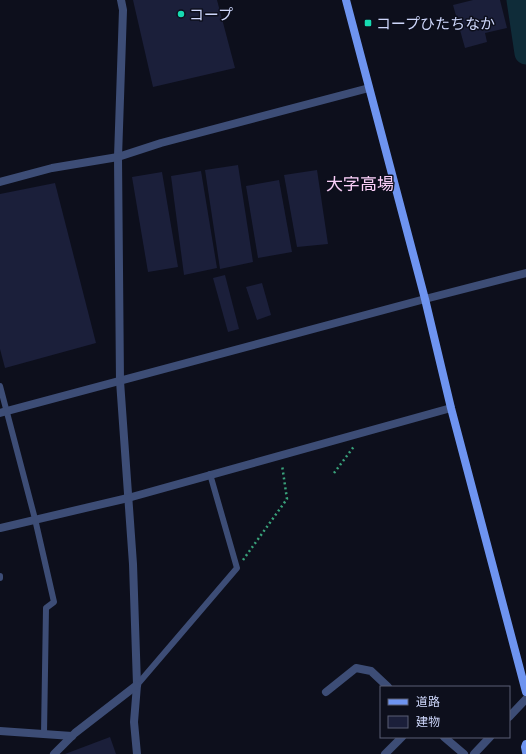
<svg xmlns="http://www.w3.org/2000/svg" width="526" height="754" font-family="Mulish,'Noto Sans JP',sans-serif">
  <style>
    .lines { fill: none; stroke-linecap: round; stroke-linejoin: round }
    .river { stroke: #0f2c39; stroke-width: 23 }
    .building { fill: #1b1f3a }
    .path { stroke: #39a27b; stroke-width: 2.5; stroke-dasharray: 2 3; stroke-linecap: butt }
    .lane { stroke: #3d4d76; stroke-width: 6 }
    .street { stroke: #3d4d76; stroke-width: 8 }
    .secondary { stroke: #6e94f0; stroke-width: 8 }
    .poi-dot { fill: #17dbb2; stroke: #0d0f1c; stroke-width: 1.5 }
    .labels { text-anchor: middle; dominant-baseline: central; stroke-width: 3; stroke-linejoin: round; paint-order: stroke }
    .poi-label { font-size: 15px; fill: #cdd6fa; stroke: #0d0f1c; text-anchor: start }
    .quarter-label { font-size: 17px; fill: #facff8; stroke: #0d0f1c }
  </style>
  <rect width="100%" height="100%" fill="#0d0f1c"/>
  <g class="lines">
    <polyline class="river" points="518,0 526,53"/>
  </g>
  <g class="building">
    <polygon points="133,0 217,0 235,68 153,87"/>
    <polygon points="473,0 500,0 507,28 485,33 487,42 465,48 453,5"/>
    <polygon points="238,165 253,262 220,269 205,170"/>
    <polygon points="317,170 328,244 297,247 284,175"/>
    <polygon points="201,171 217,268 184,275 171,176"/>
    <polygon points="162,172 178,267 148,272 132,177"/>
    <polygon points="279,180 292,252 258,258 246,186"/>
    <polygon points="55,183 96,343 5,368 0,349 0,194"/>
    <polygon points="225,275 239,329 228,332 213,278"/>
    <polygon points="262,283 271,315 257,320 246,287"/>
    <polygon points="110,737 116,754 65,754"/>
  </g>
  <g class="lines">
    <g class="path">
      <polyline points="334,473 355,445"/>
      <polyline points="243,560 287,499 282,465"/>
    </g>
    <g class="lane">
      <polyline points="0,386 35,519 54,602 46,608 44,734"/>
      <polyline points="0,576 0,578"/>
      <polyline points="137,685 237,568 210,474"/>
    </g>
    <g class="street">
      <polyline points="121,0 123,10 118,157 120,381 133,564 137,685 134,722 137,754"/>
      <polyline points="0,182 52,168 118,157 161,143 369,88"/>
      <polyline points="0,413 425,299 526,273"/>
      <polyline points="0,528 128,498 451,408"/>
      <polyline points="326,692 356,668 371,671 388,687"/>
      <polyline points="509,717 526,699"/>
      <polyline points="0,731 72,736"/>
      <polyline points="444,737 464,754"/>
      <polyline points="54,754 75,733 137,685"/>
      <polyline points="385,754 402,737"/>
      <polyline points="474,754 490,737"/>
    </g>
    <g class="secondary">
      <polyline points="346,0 425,299 451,408 526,692"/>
      <polyline points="526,744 525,747 526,752"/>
    </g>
  </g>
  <g class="poi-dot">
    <circle cx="181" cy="14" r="4"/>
    <rect x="364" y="19" width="8" height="8" rx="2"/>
  </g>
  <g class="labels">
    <g class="poi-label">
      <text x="189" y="14">コープ</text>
      <text x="376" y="23">コープひたちなか</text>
    </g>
    <g class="quarter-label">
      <text x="360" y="183">大字高場</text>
    </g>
  </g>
  <rect x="380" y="686" width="130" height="52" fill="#0d0f1c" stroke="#5a5f75"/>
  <rect x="388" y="699" width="20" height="6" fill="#6e94f0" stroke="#5a5f75"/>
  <text x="416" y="706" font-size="12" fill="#cdd6fa">道路</text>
  <rect x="388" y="716" width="20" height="12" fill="#1b1f3a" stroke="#5a5f75"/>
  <text x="416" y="726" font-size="12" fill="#cdd6fa">建物</text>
</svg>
